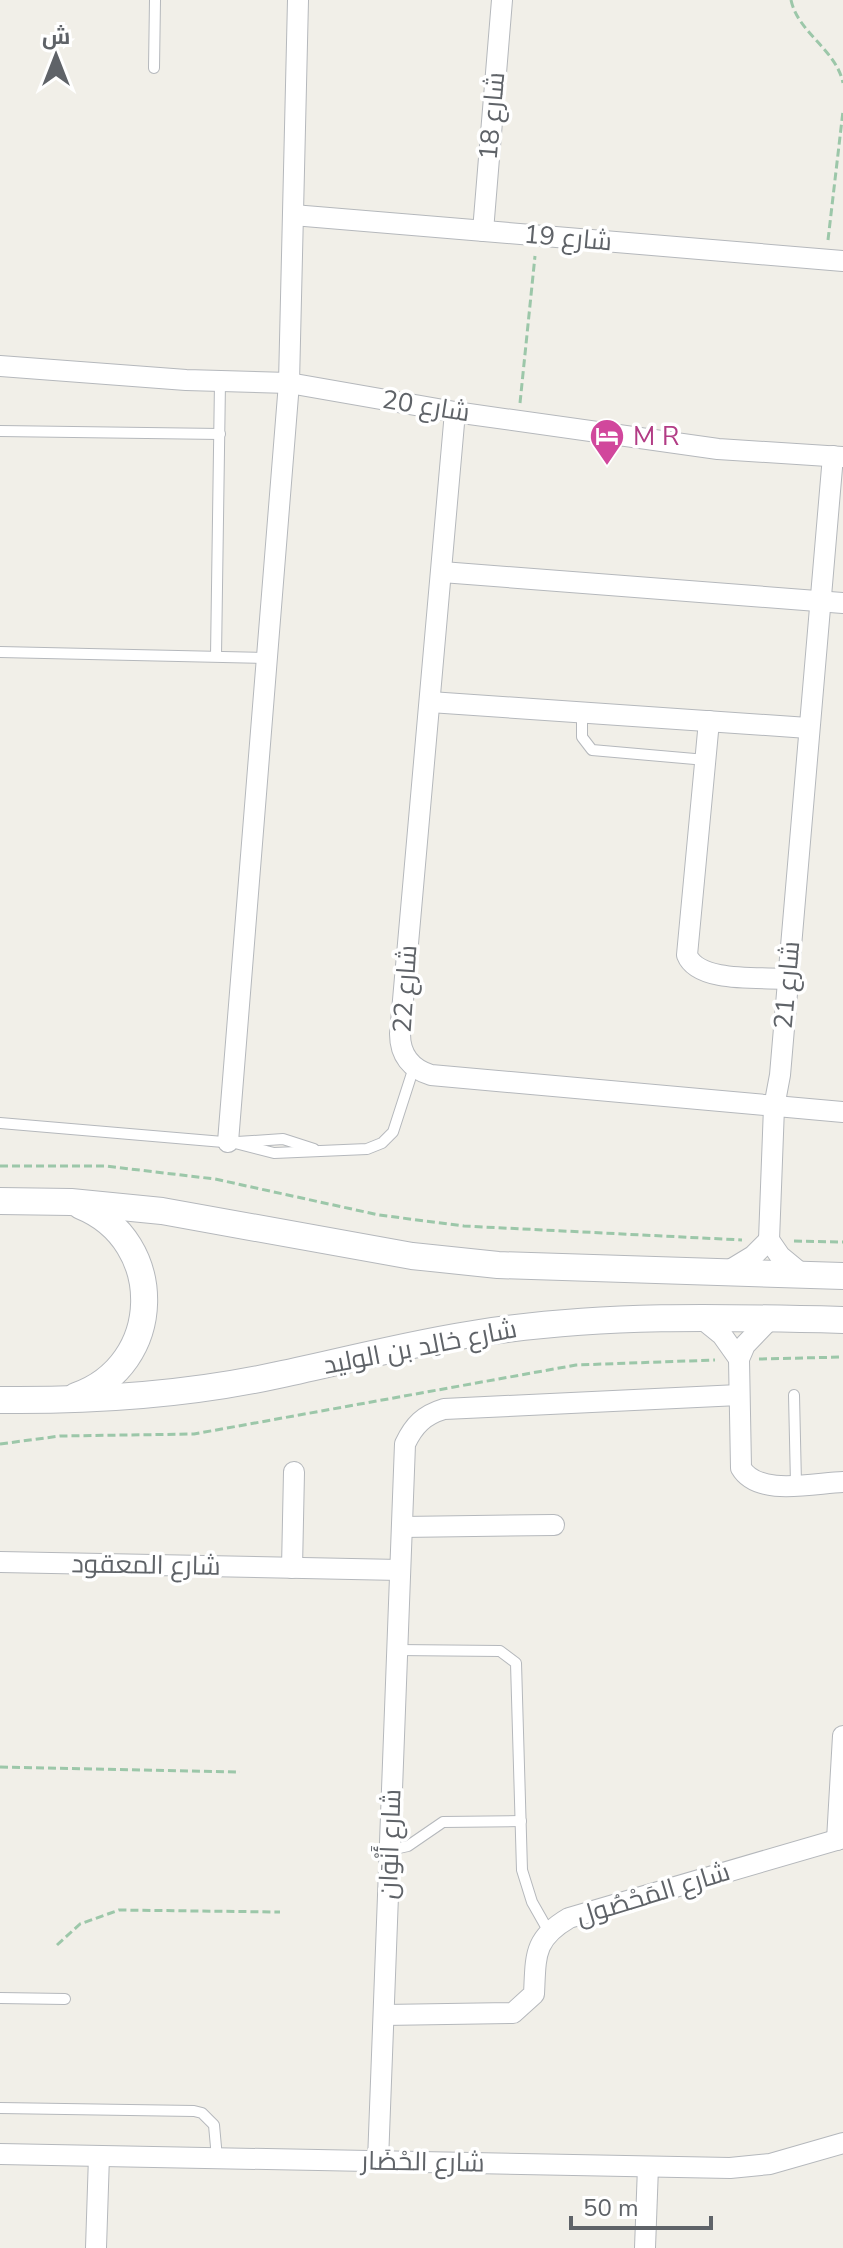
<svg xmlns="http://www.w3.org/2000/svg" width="843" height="2248" font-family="'Nunito Sans',Cairo,sans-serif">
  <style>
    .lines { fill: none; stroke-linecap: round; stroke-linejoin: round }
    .service-casing { stroke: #b5b8bc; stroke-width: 12 }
    .minor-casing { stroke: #b5b8bc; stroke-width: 22 }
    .tertiary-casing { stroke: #b5b8bc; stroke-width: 28 }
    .path { stroke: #9cc7a9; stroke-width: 3; stroke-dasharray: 8 4; stroke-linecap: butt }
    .service { stroke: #fff; stroke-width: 10 }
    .minor { stroke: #fff; stroke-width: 20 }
    .tertiary { stroke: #fff; stroke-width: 26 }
    .labels { text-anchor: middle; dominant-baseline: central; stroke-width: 7; stroke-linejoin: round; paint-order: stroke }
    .street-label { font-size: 26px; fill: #5f6368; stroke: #fff }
    .hotel-label { font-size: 26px; fill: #b23c85; stroke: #fff; text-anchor: start }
  </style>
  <rect width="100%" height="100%" fill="#f1efe8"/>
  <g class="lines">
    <g class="service-casing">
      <g id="service">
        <polyline points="154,68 155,0"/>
        <polyline points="0,431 220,434"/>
        <polyline points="0,652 269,658"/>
        <polyline points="216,656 220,382"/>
        <polyline points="582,713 582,737 592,750 706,760"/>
        <polyline points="0,1123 235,1143 274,1153 367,1149 382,1143 393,1132 414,1067"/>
        <polyline points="237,1142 283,1139 314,1149"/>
        <polyline points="794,1395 796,1484"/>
        <polyline points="397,1650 500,1651 516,1663 522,1870 532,1902 549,1932"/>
        <polyline points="390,1850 408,1846 443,1822 521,1821"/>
        <polyline points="0,1998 65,1999"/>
        <polyline points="0,2108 194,2111 202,2113 214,2125 217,2158"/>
      </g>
    </g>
    <g class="minor-casing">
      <g id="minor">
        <polyline points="293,215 843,261"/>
        <polyline points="483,231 502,0"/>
        <polyline points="0,366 186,380 289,383 455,412 718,449 843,457"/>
        <path d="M455 412 400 1034C400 1055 411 1069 431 1075L843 1112"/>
        <polyline points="442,572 843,603"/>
        <polyline points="430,702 808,728"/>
        <path d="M709 721 687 955C698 983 760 977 788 979"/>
        <polyline points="228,1142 289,383 298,0"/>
        <polyline points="769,1240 774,1107 780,1075 833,456"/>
        <polyline points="769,1240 780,1256 803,1275"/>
        <polyline points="725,1273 753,1256 769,1240"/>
        <polyline points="701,1318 722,1335 739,1359"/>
        <path d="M771 1318 745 1345 739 1359 741 1468C758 1497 814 1483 843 1482"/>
        <polyline points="402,1527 554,1525"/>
        <polyline points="0,1562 400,1570"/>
        <polyline points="292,1568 294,1472"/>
        <polyline points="837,1840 843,1736"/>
        <path d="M384 2015 513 2013 534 1994C536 1956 533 1939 569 1918L843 1838"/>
        <polyline points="0,2154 730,2168 770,2164 843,2143"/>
        <path d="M378 2161 405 1444C414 1425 424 1415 444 1409L739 1395"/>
        <polyline points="96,2248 99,2156"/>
        <polyline points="645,2248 648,2167"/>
      </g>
    </g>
    <g class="tertiary-casing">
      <g id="tertiary">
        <polyline points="0,1201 71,1202 162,1211 412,1256 498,1265 843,1276"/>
        <path d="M76 1396C165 1365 167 1241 81 1206"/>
        <path d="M0 1400C93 1401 187 1395 278 1375 345 1361 411 1343 479 1333 600 1314 722 1317 843 1320"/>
      </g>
    </g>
    <g class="path">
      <path d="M791 0C798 33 836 49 843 83"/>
      <polyline points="828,240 843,111"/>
      <polyline points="520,403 535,256"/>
      <polyline points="0,1166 105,1166 215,1179 379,1215 464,1226 742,1240"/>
      <polyline points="794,1241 843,1242"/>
      <polyline points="759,1359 843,1357"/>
      <polyline points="0,1444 60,1436 194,1434 576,1365 715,1360"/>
      <polyline points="0,1767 240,1772"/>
      <polyline points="57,1945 80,1924 119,1910 280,1912"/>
    </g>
    <use href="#service" class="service"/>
    <use href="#minor" class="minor"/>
    <use href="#tertiary" class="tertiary"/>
  </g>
  <defs>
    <g id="hotel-pin" transform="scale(1.8)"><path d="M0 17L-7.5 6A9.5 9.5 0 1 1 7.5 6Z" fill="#d1479c" stroke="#fff"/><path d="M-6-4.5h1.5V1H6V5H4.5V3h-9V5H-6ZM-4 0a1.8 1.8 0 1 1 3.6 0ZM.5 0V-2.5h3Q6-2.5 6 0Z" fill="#fff"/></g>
  </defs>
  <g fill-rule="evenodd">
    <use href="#hotel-pin" x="607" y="436"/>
  </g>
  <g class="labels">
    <g class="street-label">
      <text transform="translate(492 116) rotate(-85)">شارع 18</text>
      <text transform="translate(568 238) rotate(5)">شارع 19</text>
      <text transform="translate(426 406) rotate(9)">شارع 20</text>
      <text transform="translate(787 985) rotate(-85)">شارع 21</text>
      <text transform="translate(405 989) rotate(-86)">شارع 22</text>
      <text transform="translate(420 1347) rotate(-11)">شارع خالِد بن الوليد</text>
      <text transform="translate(146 1565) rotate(1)">شارع المعقود</text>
      <text transform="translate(390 1844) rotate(-88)">شارع أَنْوَان</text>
      <text transform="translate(653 1894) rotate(-17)">شارع المَحْصُول</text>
      <text transform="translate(423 2162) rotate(1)">شارع الحْضَار</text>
    </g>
    <g class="hotel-label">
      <text x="633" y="436">M R</text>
    </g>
  </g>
  <g transform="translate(56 56)" stroke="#ffffff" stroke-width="6" paint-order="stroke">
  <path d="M0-6L14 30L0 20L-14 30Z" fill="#5f6368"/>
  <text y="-12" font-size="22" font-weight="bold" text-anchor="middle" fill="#5f6368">ش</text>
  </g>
  <path d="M571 2216v12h140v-12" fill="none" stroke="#5f6368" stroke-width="4"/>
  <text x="583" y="2216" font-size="24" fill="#5f6368" stroke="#ffffff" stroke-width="6" paint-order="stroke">50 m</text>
</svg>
